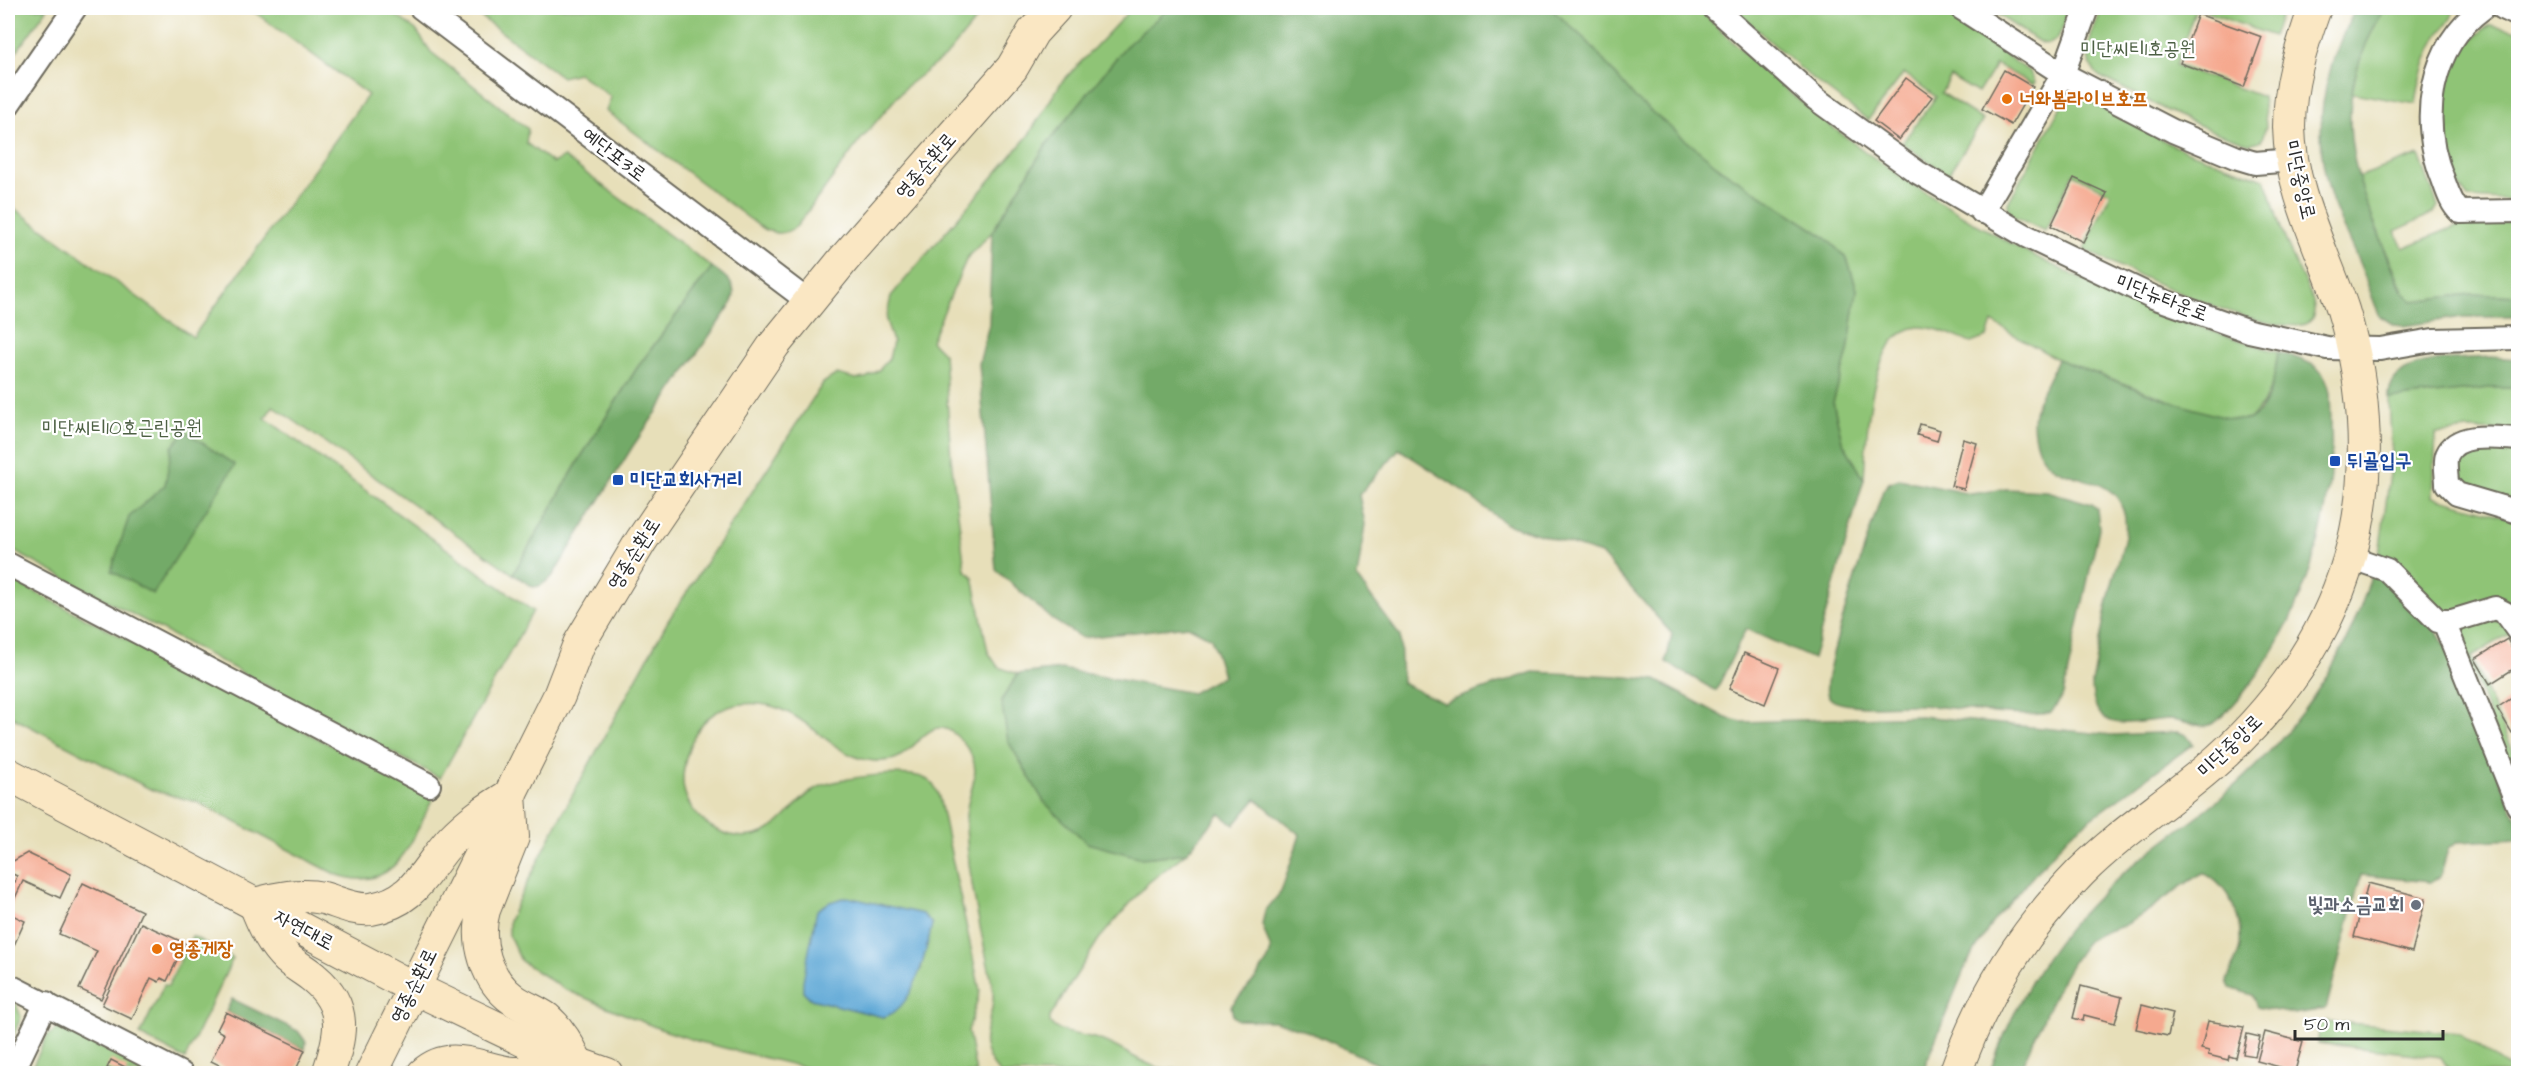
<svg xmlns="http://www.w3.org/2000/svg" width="2526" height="1081" font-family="'Architects Daughter','Poor Story',sans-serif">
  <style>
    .green { fill: #8fc476; stroke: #5d7850; stroke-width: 1.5; fill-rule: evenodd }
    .forest { fill: #73aa67; stroke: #4f6a49; stroke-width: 1.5 }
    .water { fill: #5ea8d6; stroke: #446a80; stroke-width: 1.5 }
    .building { fill: #f5a98f }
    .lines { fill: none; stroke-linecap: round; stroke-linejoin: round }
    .street-casing { stroke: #6d6a5d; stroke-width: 26 }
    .secondary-casing { stroke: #6d6a5d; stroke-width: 34 }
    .street { stroke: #fff; stroke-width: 22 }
    .secondary { stroke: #fae7c3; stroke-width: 32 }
    .food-dot { fill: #e8710a; stroke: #fff; stroke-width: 2 }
    .transit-dot { fill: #1a4fb4; stroke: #fff; stroke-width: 2 }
    .worship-dot { fill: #6b7280; stroke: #fff; stroke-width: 2 }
    .labels { text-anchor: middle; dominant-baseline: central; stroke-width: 4.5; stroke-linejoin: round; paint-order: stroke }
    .park-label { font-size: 20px; fill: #4e6145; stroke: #fff }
    .food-label { font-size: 20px; font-weight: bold; fill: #c56008; stroke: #fff; text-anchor: start }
    .street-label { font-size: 20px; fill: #2b2b2b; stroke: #fff }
    .transit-label { font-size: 20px; font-weight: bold; fill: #164399; stroke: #fff; text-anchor: start }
    .worship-label { font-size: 20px; font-weight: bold; fill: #5b616d; stroke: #fff; text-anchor: end }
  </style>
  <rect width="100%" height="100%" fill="#fff"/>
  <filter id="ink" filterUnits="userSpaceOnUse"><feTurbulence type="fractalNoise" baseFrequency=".0167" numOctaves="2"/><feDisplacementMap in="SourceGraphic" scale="12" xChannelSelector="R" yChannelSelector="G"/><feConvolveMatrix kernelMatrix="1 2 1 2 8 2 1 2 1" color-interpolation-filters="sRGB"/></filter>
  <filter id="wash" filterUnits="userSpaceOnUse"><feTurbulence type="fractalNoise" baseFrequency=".008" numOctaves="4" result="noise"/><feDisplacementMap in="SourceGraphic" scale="24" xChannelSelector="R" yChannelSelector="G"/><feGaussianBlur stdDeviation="1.35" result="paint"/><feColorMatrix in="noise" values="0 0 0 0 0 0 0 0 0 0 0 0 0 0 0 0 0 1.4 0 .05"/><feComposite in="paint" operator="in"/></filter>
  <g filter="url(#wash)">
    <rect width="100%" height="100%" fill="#e7dfb9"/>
    <g class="green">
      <polygon points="8,8 48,8 12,58 8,55"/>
      <polygon points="249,8 386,8 416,30 431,52 528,129 526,143 553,163 564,157 712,267 637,368 581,457 513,574 273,406 265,418 533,611 440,778 8,548 8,204 193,337 368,95"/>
      <path d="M469 8H986L947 55 908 85 896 98 858 143 797 226C783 236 774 235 759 226L606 111 611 97 578 73 562 77Z"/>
      <path d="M1132 8H1169L1125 47 1046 145 992 232 967 258 931 341 944 354 951 458 965 570 973 577 988 652 998 667 1018 674 1001 701 1142 858 1186 853 1148 883 1099 939 1050 1017V1023C1060 1035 1083 1034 1097 1039 1119 1045 1138 1063 1160 1068 1173 1071 1184 1068 1197 1070L1198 1073 1000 1074C968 1035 996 1028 993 989 982 933 966 874 966 817 967 789 986 772 965 745 934 705 922 746 897 758 892 761 880 761 874 761 838 758 819 728 789 713 760 698 720 700 700 727 689 742 680 771 684 790 692 825 737 849 769 830 788 818 799 797 819 787 838 778 913 767 929 781 937 787 939 796 941 806L980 991 968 1031 976 1073H828L700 1042 660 1029 564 989 521 961 509 935V921L517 903 562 814 668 621 823 383 837 374 856 379 866 378 879 370 889 359 893 342 886 320 891 296 1028 136 1061 83ZM932 924 921 969 883 1017 811 999 803 991Z"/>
      <path d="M1550 8H1698C1823 135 1975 237 2140 305 2185 323 2232 338 2278 352L2274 379 2263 404 2250 419 2236 421 2199 411 2057 359 1992 322 1987 337 1971 343C1956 337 1935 326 1918 327 1868 331 1866 443 1864 479L1842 441 1833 402 1848 352 1857 289 1847 259 1824 236 1722 170 1634 98 1588 42Z"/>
      <polygon points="1733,8 1938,8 2030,72 2035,82 2033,85 1996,64 1978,93 1951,77 1941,93 1983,120 1948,175 1902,143 1936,97 1904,73 1868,120 1808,75"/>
      <path d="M1987 8H2070C2064 22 2059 53 2038 41Z"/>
      <path d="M2102 8H2283L2273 36 2196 8 2176 65 2263 97 2266 126 2262 140 2250 144 2217 133 2168 111 2099 76C2077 57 2094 31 2102 8Z"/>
      <path d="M2385 8H2453C2455 18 2443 27 2438 36 2426 57 2419 80 2416 104L2352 93 2360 53Z"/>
      <path d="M2491 25 2518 31V201L2468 198C2431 156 2433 84 2469 43 2476 36 2482 29 2491 25Z"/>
      <path d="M2071 96H2079L2174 146 2264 179C2271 188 2272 202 2276 213 2281 231 2289 248 2296 265 2302 278 2318 301 2313 316 2302 355 2110 263 2084 249L2111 193 2073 174 2045 231 2013 216 2009 212 2008 203 2064 101Z"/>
      <polygon points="2419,155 2438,206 2434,213 2395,231 2403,248 2459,225 2518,222 2518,296 2471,294 2413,301 2406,297 2362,193 2358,177"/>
      <polygon points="2488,388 2518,388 2518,431 2468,430 2436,434 2433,497 2518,520 2518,622 2502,596 2447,616 2379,554 2392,459 2389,399"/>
      <polygon points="2468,448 2518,449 2518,501 2466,487 2458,476 2459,458"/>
      <path d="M8 578 433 798C410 843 396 896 335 874L197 802 152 790 8 715Z"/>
      <polygon points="2490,615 2513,632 2471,657 2518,762 2518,793 2456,628"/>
      <polygon points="192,936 233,958 185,1059 140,1035 164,985 168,986"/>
      <polygon points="8,998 16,1004 21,1017 8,1049"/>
      <polygon points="2326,1021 2459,1033 2517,1073 2451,1073 2441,1057 2318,1043 2319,1028"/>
      <polygon points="59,1028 145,1068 150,1073 29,1074 47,1036"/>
    </g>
    <g class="forest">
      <polygon points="1169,8 1550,8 1588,42 1635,98 1722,170 1824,236 1847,259 1857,289 1848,352 1833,402 1842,441 1864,479 1813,659 1746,629 1716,691 1666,662 1672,634 1601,554 1506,524 1459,488 1399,449 1359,495 1365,524 1357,578 1400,636 1402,683 1444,703 1533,672 1617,676 1656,680 1726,718 1742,722 1921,716 2112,735 2178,732 2186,735 2193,744 2070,834 1992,923 1966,965 1922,1073 1396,1073 1312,1033 1275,1021 1238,1020 1233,1016 1231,1006 1256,978 1268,960 1271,950 1262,924 1265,911 1281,892 1300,835 1256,799 1234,825 1220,814 1186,853 1142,858 1087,843 1044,802 1008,741 1001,701 1018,674 1061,669 1192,693 1223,676 1211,638 1188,626 1082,638 1053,620 996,570 979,364 989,324 992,232 1046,145 1125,47"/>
      <path d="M2356 8H2385C2319 116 2359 185 2402 291L2413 301 2471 294 2518 296V317H2462L2404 326 2394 325 2380 316C2372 299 2367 281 2360 265 2350 242 2339 220 2331 197 2310 131 2324 67 2356 8Z"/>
      <path d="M712 267C727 277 741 287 730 306L633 446 552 577 540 586 533 587 513 574 581 457 637 368Z"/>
      <path d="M2278 352C2303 360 2326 363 2330 393 2331 423 2333 454 2329 484 2319 568 2282 660 2219 719 2204 734 2187 719 2168 719 2131 721 2092 738 2092 683 2099 650 2103 616 2112 584 2118 559 2131 535 2123 509 2110 469 2055 488 2038 449 2034 438 2032 425 2034 413 2038 394 2051 377 2057 359 2085 369 2232 429 2250 419 2271 407 2275 373 2278 352Z"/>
      <path d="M2490 357 2518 359V388H2488L2389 399C2387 355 2457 360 2490 357Z"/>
      <polygon points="185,431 235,465 153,594 111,571 129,517 165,485 172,447"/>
      <path d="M1899 479 1971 494 2006 489 2047 491 2092 504 2097 509 2099 528 2063 695 2051 713C2007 719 1961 707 1918 705 1893 704 1866 709 1840 703 1834 702 1829 699 1827 693 1821 675 1874 519 1883 490L1889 483Z"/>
      <path d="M2375 572 2434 627 2450 654 2518 823V839L2458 842 2448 849 2440 877 2430 882 2361 875 2326 1009 2293 1014 2257 1007 2252 995 2230 988 2227 981C2231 970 2239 957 2240 945 2242 917 2229 885 2203 873 2174 888 2152 912 2123 926 2113 930 2097 933 2089 940 2063 968 2036 1037 2018 1073L1989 1074C2011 1012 2042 954 2088 907 2122 871 2160 844 2199 815 2279 755 2343 672 2371 576Z"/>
      <polygon points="232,999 298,1031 306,1042 305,1050 226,1012"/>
    </g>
    <path class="water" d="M847 897 923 914 932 924C926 952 914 1010 883 1017L811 999 803 991V981L817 910 830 902Z"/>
    <g id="blocks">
      <g class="building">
        <polygon points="2198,14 2262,37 2244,87 2180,63"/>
        <polygon points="2004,70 2033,87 2011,125 1982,109"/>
        <polygon points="1906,78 1932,97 1899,140 1874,121"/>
        <polygon points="2074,178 2107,193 2083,242 2051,226"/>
        <polygon points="1920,424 1940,430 1937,441 1917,435"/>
        <polygon points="1963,439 1977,443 1964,489 1951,486"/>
        <polygon points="2507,639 2518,659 2518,666 2490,684 2475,659"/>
        <polygon points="1744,653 1779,668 1765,704 1729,689"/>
        <polygon points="2518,694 2518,729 2512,733 2497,708"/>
        <polygon points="27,853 71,874 60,898 23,881 8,913 25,921 10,954 8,953 8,879 15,882 17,876 8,872 8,864"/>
        <polygon points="83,883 142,911 101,999 79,989 97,951 59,934"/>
        <polygon points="2368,883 2426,898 2412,952 2354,937"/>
        <polygon points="141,923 185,943 167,981 161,978 159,982 151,978 132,1019 102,1005"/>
        <polygon points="2081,986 2122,997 2115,1023 2084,1015 2083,1021 2073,1018"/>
        <polygon points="2142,1005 2173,1013 2168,1036 2136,1029"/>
        <polygon points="226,1012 305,1050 294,1074 237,1074 211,1061 224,1034 217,1030"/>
        <polygon points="2208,1021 2244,1027 2236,1058 2229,1056 2228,1060 2208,1055 2209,1051 2201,1049"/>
        <polygon points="2265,1032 2303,1042 2295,1071 2257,1061"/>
        <polygon points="2247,1034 2260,1037 2255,1056 2243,1054"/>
        <polygon points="111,1060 127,1068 125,1074 107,1068"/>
      </g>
    </g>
  </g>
  <g filter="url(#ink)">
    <use href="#blocks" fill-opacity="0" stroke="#6d6a5d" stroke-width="1.5"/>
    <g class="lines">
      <g class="street-casing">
        <g id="street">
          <polyline points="421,8 809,302"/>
          <polyline points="1714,8 1816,99 1917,172 2026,236 2153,297 2249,331 2327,348 2380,349 2433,340 2518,338"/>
          <polyline points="1961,8 2063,74 2173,131 2235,157 2255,163 2293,160"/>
          <path d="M2483 8C2429 47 2419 121 2443 179 2447 190 2451 204 2460 212L2518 211"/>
          <polyline points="2503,8 2518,15"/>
          <polyline points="8,105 75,8"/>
          <polyline points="1982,212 2063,74 2087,8"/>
          <path d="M2518 439C2498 438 2457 431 2447 455 2444 463 2447 475 2447 484L2457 494 2518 512"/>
          <polyline points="2350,557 2387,570 2438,621 2452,621 2495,608 2505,613 2518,631"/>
          <polyline points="8,564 429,785"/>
          <polyline points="2444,622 2518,806"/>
          <polyline points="8,985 182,1074"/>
          <polyline points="12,1074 46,1003"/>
        </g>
      </g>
      <g class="secondary-casing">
        <g id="secondary">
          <polyline points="8,774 412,987 556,1056 607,1074"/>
          <path d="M328 1074C341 1036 349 1007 314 978 306 971 296 966 288 959 272 944 263 925 255 904 277 898 300 893 323 898 338 902 355 911 371 909 417 901 424 869 452 839 469 821 489 808 510 795L513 837 484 910C475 942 486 980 514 1000 524 1007 536 1011 546 1018 560 1030 570 1047 577 1063 556 1069 534 1074 512 1073 481 1070 451 1048 423 1074"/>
          <polyline points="371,1074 559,696 579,644 641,541 774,345 844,259 1012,68 1033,32 1055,8"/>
          <path d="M1955 1074C1983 995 2023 931 2081 872 2115 838 2154 812 2191 782 2264 725 2323 649 2349 559 2372 481 2367 388 2343 310 2323 250 2290 191 2289 127 2289 85 2301 47 2315 8"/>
        </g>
      </g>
      <use href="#street" class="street"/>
      <use href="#secondary" class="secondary"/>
    </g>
  </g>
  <g class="food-dot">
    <circle cx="2007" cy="99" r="6"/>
    <circle cx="157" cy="949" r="6"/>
  </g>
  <g class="transit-dot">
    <rect x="2329" y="455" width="12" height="12" rx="3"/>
    <rect x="612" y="474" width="12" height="12" rx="3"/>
  </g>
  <circle class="worship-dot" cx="2416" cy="905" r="6"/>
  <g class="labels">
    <g class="park-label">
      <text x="2138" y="49">미단씨티1호공원</text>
      <text x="122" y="428">미단씨티10호근린공원</text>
    </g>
    <g class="food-label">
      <text x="2019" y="99">너와봄라이브호프</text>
      <text x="169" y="949">영종게장</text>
    </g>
    <g class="street-label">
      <text transform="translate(614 155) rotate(37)">예단포3로</text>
      <text transform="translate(926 166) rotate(-49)">영종순환로</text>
      <text transform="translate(2300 180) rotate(77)">미단중앙로</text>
      <text transform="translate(2162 298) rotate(21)">미단뉴타운로</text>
      <text transform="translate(634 554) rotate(-58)">영종순환로</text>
      <text transform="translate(2230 746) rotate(-44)">미단중앙로</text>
      <text transform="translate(304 930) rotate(28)">자연대로</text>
      <text transform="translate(414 986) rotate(-64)">영종순환로</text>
    </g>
    <g class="transit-label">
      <text x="2347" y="461">뒤골입구</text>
      <text x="630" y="480">미단교회사거리</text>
    </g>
    <g class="worship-label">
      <text x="2404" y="905">빛과소금교회</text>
    </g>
  </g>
  <rect width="2526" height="1081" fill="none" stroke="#fff" stroke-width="30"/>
  <path d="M2295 1030v9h148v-9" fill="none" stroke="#2b2b2b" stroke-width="3"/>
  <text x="2304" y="1030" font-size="18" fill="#2b2b2b" stroke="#ffffff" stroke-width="4.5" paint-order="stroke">50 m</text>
</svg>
